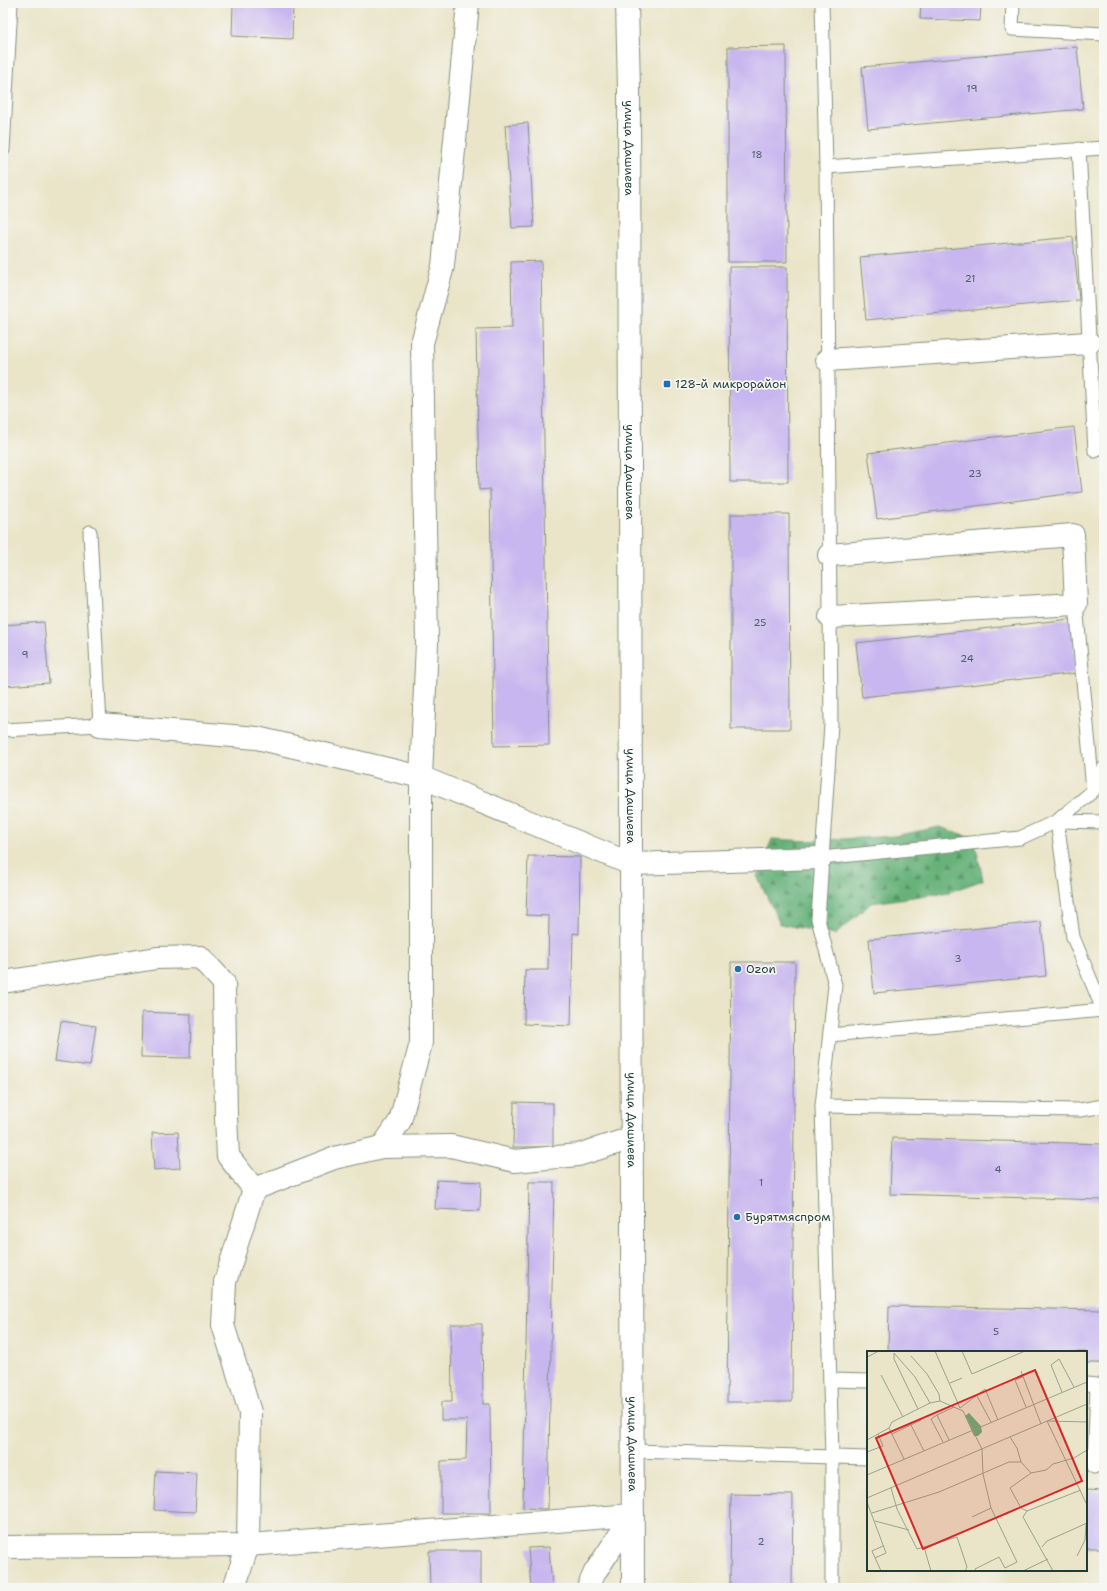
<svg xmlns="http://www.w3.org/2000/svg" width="1107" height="1591" font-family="'Shantell Sans',sans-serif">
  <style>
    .forest { fill: url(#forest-firs); stroke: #437857 }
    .building { fill: #c7b6ef }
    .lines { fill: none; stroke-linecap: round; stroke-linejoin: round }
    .lane-casing { stroke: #84917e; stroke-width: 15 }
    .street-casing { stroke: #84917e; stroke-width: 24 }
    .secondary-casing { stroke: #84917e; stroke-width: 24 }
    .lane { stroke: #fff; stroke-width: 13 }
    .street { stroke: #fff; stroke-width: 22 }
    .secondary { stroke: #fff; stroke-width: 22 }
    .poi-dot { fill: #1f6fb2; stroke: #f6f6f2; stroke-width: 1.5 }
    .labels { text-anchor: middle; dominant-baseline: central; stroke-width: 3.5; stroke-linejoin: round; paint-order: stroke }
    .number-label { font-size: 10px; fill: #495b63 }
    .street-label { font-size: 12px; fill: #1f3d34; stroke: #f6f6f2 }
    .poi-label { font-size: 12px; fill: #1f3d34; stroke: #f6f6f2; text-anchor: start }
    .inset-road { fill: none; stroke: #99a28d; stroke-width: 1 }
    .view { fill: #d62828; fill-opacity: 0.15; stroke: #d62828; stroke-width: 2 }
    .inset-edge { fill: none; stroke: #1f3d34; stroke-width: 2 }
  </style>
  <defs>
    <pattern id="forest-firs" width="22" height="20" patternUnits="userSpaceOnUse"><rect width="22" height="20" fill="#67b27a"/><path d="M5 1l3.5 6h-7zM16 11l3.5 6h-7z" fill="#549265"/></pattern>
  </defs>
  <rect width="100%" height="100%" fill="#f6f6f2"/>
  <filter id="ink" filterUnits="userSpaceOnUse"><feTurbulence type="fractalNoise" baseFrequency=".025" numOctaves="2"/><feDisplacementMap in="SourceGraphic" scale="8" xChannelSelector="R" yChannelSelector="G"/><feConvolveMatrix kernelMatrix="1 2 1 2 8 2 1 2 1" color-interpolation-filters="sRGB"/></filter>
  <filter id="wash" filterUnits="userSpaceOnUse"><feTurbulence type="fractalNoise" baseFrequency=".012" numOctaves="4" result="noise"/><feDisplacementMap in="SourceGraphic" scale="16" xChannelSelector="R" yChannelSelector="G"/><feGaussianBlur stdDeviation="0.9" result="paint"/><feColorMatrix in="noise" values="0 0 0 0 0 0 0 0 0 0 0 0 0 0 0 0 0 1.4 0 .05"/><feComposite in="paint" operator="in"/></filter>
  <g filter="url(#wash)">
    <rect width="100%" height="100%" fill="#eae5c9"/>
    <polygon class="forest" points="939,827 974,838 983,880 949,892 871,903 835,935 780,924 757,876 772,839 807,841 895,836"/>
    <g id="blocks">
      <g class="building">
        <polygon points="233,3 293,3 292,39 232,36"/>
        <polygon points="921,3 981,3 980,21 920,19"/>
        <polygon points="786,46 787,262 728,262 728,47"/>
        <polygon points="1077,47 1083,109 868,129 862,67"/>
        <polygon points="528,123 534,227 512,228 505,125"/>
        <polygon points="1073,237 1079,300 866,320 860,257"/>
        <polygon points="541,261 549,745 494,746 490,489 479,490 476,329 512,328 511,262"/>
        <polygon points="729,267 787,267 788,482 730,482"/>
        <polygon points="1074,427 1082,492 877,519 868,453"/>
        <polygon points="731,514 789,514 790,729 731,729"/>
        <polygon points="1071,619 1077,673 862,697 856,643"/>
        <polygon points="44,622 49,683 3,686 3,625"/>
        <polygon points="528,856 580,857 579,934 573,933 571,1026 524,1024 525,970 548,970 549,916 526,915"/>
        <polygon points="1041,922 1046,976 874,993 869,939"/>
        <polygon points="731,962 795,962 792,1402 727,1402"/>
        <polygon points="142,1012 191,1014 190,1058 141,1057"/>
        <polygon points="61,1021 96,1026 90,1066 55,1061"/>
        <polygon points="514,1102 553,1103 553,1147 513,1147"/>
        <polygon points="178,1132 180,1168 154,1170 152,1133"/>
        <polygon points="892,1138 1104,1144 1104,1200 890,1194"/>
        <polygon points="437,1180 481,1182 480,1211 435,1209"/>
        <polygon points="529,1182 554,1182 548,1509 523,1508"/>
        <polygon points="889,1306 1104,1310 1104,1363 1086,1363 1086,1352 888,1352"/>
        <polygon points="451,1324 482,1324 483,1404 490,1404 491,1513 441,1513 441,1461 466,1460 467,1420 441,1420 441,1402 452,1402"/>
        <polygon points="156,1471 197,1473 195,1512 154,1510"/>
        <polygon points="1086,1490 1104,1491 1104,1548 1086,1548"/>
        <polygon points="731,1494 793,1495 792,1588 730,1588"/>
        <polygon points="549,1547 552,1588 531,1588 528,1548"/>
        <polygon points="429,1551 481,1551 481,1588 430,1588"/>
      </g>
    </g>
  </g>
  <g filter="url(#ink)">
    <use href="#blocks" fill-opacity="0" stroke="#84917e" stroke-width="1"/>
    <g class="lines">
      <g class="lane-casing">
        <g id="lane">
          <polyline points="822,3 826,167 831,724 818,919 835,985 822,1106 832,1456 832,1588"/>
          <polyline points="1013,3 1012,29 1104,34"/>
          <polyline points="3,21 10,22 11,3"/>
          <polyline points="1079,149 1095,451"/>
          <polyline points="3,150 10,22"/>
          <polyline points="826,167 1104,148"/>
          <polyline points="1076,604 1093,790"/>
          <polyline points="3,730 100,725 90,532"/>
          <polyline points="1104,822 1057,821 1073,937 1104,1012"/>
          <polyline points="821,858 1020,838 1057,821 1093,791 1104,768"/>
          <polyline points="830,1035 1103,1010"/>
          <polyline points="822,1106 1080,1110 1104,1106"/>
          <polyline points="830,1380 868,1381"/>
          <polyline points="1086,1384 1097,1385 1094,1467"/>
          <polyline points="632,1451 868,1458"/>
        </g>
      </g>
      <g class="street-casing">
        <g id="street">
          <polyline points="827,360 1089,343"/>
          <polyline points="829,555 1073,535 1076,604 830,617"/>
          <polyline points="100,725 257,738 421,777 631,864 821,858"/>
          <polyline points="3,982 157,958 200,957 224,983 226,1118 228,1156 254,1189 334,1158 382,1147 451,1146 515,1161 578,1155 632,1138"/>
          <polyline points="382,1147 400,1121 421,1043 421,777 427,643 422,343 443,266 468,3"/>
          <polyline points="3,1547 248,1545 633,1515"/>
          <polyline points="234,1588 248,1545 250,1412 223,1325 225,1282 254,1189"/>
          <polyline points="588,1588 595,1572 633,1515"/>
        </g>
      </g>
      <g class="secondary-casing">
        <g id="secondary">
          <path id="s1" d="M627 3 629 90 633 1588"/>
        </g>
      </g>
      <use href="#lane" class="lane"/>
      <use href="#street" class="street"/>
      <use href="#secondary" class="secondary"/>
    </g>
  </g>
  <g class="poi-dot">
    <rect x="663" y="380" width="8" height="8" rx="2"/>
    <circle cx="738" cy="969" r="4"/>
    <circle cx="737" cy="1217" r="4"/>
  </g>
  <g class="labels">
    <g class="number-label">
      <text x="972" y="88">19</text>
      <text x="757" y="154">18</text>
      <text x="970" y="278">21</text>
      <text x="975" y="473">23</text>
      <text x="760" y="622">25</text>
      <text x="25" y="654">9</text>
      <text x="967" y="658">24</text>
      <text x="958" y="958">3</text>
      <text x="998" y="1169">4</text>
      <text x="761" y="1182">1</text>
      <text x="996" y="1331">5</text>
      <text x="761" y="1541">2</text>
    </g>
    <g class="street-label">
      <text stroke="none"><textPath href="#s1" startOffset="145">улица Дашиева</textPath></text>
      <text stroke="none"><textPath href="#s1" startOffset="469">улица Дашиева</textPath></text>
      <text stroke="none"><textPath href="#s1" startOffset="793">улица Дашиева</textPath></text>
      <text stroke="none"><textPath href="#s1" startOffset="1117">улица Дашиева</textPath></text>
      <text stroke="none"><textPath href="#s1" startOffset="1441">улица Дашиева</textPath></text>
    </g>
    <g class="poi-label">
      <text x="675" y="384">128-й микрорайон</text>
      <text x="746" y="969">Ozon</text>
      <text x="745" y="1217">Бурятмяспром</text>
    </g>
  </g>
  <g transform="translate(867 1351)">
    <rect width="220" height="220" fill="#eae5c9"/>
    <path d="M102 62 114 75 115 81 111 85H107L98 65Z" fill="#67b27a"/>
    <path class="inset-road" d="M68 0 93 57 118 38 131 69M95 0 105 23 158 0M44 5 60 23 72 43 73 50M0 6 12 0M154 20 174 73M14 24 36 66M156 26 148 29 159 56M83 32 95 27M195 41 184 14 192 8 207 36M110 45 124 71M51 58 27 8V2L48 26 63 52M70 64 87 56M180 70 220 154M181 70 220 71M44 74 57 100M22 77 25 71 63 52 73 50 96 60 115 98 116 123 124 157 150 211 138 217 132 206 108 218 109 220M25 83 54 69M143 86 150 97 154 111 164 122 143 137 154 157 160 160 156 166 186 220M0 89 22 77 37 108M76 91 64 68 70 64 82 89M0 101 16 95 11 83M164 122 179 119 186 113 207 107 220 99M0 124 220 31M24 137 30 158 50 198 57 196 64 220M0 147 220 53M0 151 19 202 8 207M160 160 214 139M5 162 72 141 142 111H154M105 166 124 157M8 170 42 179M57 196 90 186 100 216 98 220M175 196 180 190 220 172M210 205 218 189 219 173M14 220 5 200 16 195M156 220 181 208"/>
    <path class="view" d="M168 19 215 130 56 198 9 87Z"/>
    <rect width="220" height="220" class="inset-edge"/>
  </g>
  <rect width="1107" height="1591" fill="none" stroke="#f6f6f2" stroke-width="16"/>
</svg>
